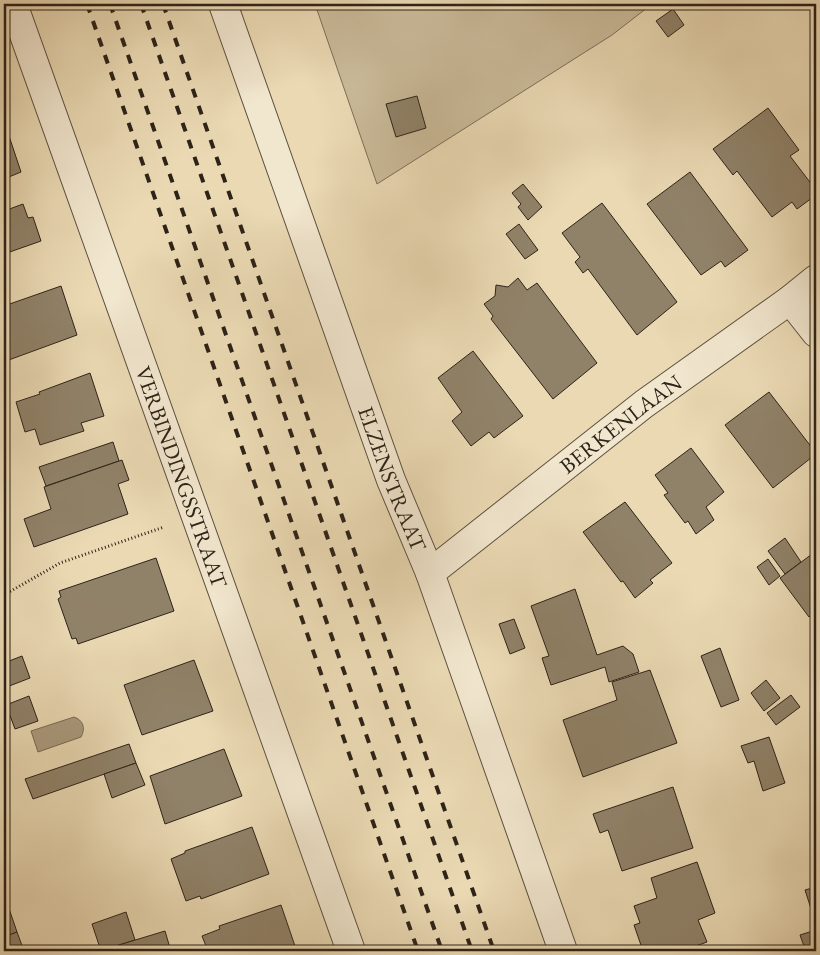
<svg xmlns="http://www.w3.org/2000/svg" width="820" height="955" font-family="'EB Garamond',serif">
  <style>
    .green { fill: #caba99; stroke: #7c6e58 }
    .water { fill: #aa9b7e; stroke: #786b55 }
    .building { fill: #908269; stroke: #2e2318 }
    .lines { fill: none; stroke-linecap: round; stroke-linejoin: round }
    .street-casing { stroke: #5d503f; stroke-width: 30 }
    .path { stroke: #2e2318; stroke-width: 3; stroke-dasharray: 1 2.5; stroke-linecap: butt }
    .street { stroke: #f1e6ce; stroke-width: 28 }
    .rail { stroke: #2e2318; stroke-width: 4; stroke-dasharray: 9 9; stroke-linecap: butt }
    .labels { text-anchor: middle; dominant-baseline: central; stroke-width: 5; stroke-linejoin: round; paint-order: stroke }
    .street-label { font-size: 22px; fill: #2e2318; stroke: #f1e6ce }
  </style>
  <rect width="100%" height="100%" fill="#ead9b3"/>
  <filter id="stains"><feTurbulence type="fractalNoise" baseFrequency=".004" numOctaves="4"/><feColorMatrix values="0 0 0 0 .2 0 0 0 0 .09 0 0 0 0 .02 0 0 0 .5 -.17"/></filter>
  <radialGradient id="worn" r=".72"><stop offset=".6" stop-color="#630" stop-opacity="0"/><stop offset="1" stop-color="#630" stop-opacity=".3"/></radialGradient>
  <polygon class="green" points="315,4 652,4 612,35 377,184"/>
  <path class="water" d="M74 717C83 720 86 728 81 737L38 752 31 731Z"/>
  <g class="building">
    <polygon points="673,9 684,25 668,37 656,21"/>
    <polygon points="417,96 426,128 396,137 386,104"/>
    <polygon points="768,108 799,150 790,156 816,190 816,195 797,209 792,202 772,217 737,171 733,175 713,149"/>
    <polygon points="4,121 21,172 4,179"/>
    <polygon points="690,172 748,250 725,267 721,261 701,275 647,204"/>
    <polygon points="523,184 542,207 528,220 518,207 521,204 512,193"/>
    <polygon points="602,203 677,302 637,335 588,269 583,273 575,262 580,257 562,233"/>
    <polygon points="23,204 28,218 33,217 41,241 4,254 4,211"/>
    <polygon points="519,224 538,250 525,259 506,234"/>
    <polygon points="518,278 527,290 537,283 597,363 553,399 491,319 493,316 484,304 495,296 496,285 508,287"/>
    <polygon points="61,286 77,335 6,361 4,354 4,306"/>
    <polygon points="473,351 523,416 494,438 489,432 471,446 452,421 462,412 438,378"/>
    <polygon points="90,373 104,416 81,423 84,431 40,445 35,429 25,432 16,402 40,394 39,392"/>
    <polygon points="769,392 816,453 816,454 773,488 725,425"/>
    <polygon points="113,442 119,461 46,486 39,467"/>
    <polygon points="691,448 724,492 706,507 714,520 696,534 688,521 685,523 664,495 668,493 655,475"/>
    <polygon points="122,460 129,480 118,484 128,514 34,547 24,519 51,509 44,487"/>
    <polygon points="625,502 672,563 650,580 653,583 635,598 623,581 621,582 583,532"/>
    <polygon points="785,538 801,562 785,574 768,551"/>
    <polygon points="816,551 816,611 809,617 780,578"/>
    <polygon points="156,558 174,611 78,644 76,638 72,639 58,599 61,597 59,591"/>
    <polygon points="768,559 780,576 769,585 757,567"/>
    <polygon points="575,589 597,655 623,646 633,654 639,672 609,682 605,667 551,685 542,658 549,656 531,606"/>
    <polygon points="514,619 525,648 510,654 499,624"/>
    <polygon points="720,648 739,700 721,707 701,656"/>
    <polygon points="22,656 30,678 4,688 4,663"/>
    <polygon points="194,660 213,711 142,735 124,685"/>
    <polygon points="650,670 677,743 583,777 563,720 617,700 612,682"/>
    <polygon points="766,680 780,698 764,711 751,693"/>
    <polygon points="791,695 800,707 776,725 767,713"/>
    <polygon points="29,696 38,721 15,729 6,705"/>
    <polygon points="769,737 785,783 763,791 754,761 748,763 741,746"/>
    <polygon points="129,744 136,763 33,799 25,779"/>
    <polygon points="224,749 242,796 165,824 150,776"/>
    <polygon points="136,763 145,785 112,798 104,774"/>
    <polygon points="673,787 693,848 622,871 608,830 600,833 593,814"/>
    <polygon points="252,827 269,874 201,899 200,896 186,901 171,859 185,853 185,851"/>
    <polygon points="697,862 715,913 698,920 707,942 682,951 643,951 634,925 640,923 634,906 657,898 651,878"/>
    <polygon points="816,887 816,917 814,918 805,890"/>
    <polygon points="4,894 17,932 4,937"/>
    <polygon points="281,905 296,949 291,951 208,951 202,936 220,929 219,926"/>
    <polygon points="126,912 135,940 101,951 92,924"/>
    <polygon points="816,930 816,946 805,949 800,935"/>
    <polygon points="165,931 170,948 161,951 99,951"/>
    <polygon points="17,932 24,951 4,951 4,937"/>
  </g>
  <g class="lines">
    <g class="street-casing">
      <g id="street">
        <path id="s1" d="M13 4 351 951"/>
        <path id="s2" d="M223 4 391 480 430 573 563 951"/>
        <polyline points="790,300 816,333"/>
        <path id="s3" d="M430 573 644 404 790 300 816 279"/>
      </g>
    </g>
    <polyline class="path" points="4,595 60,563 164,527"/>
    <use href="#street" class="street"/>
    <g class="rail">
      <polyline points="87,4 418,951"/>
      <polyline points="110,4 442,951"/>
      <polyline points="141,4 472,951"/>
      <polyline points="163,4 494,951"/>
    </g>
  </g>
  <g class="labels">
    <g class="street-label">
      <text stroke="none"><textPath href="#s3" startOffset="242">BERKENLAAN</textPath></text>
      <text stroke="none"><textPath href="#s1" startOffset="502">VERBINDINGSSTRAAT</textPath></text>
      <text stroke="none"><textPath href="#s2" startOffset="504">ELZENSTRAAT</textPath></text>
    </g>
  </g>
  <rect width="820" height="955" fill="none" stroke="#ead9b3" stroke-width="20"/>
  <rect x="5" y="5" width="810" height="945" fill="none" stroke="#2e2318" stroke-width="2.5"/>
  <rect x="10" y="10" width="800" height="935" fill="none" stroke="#2e2318"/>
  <rect width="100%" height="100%" filter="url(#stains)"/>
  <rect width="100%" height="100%" fill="url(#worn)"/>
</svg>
